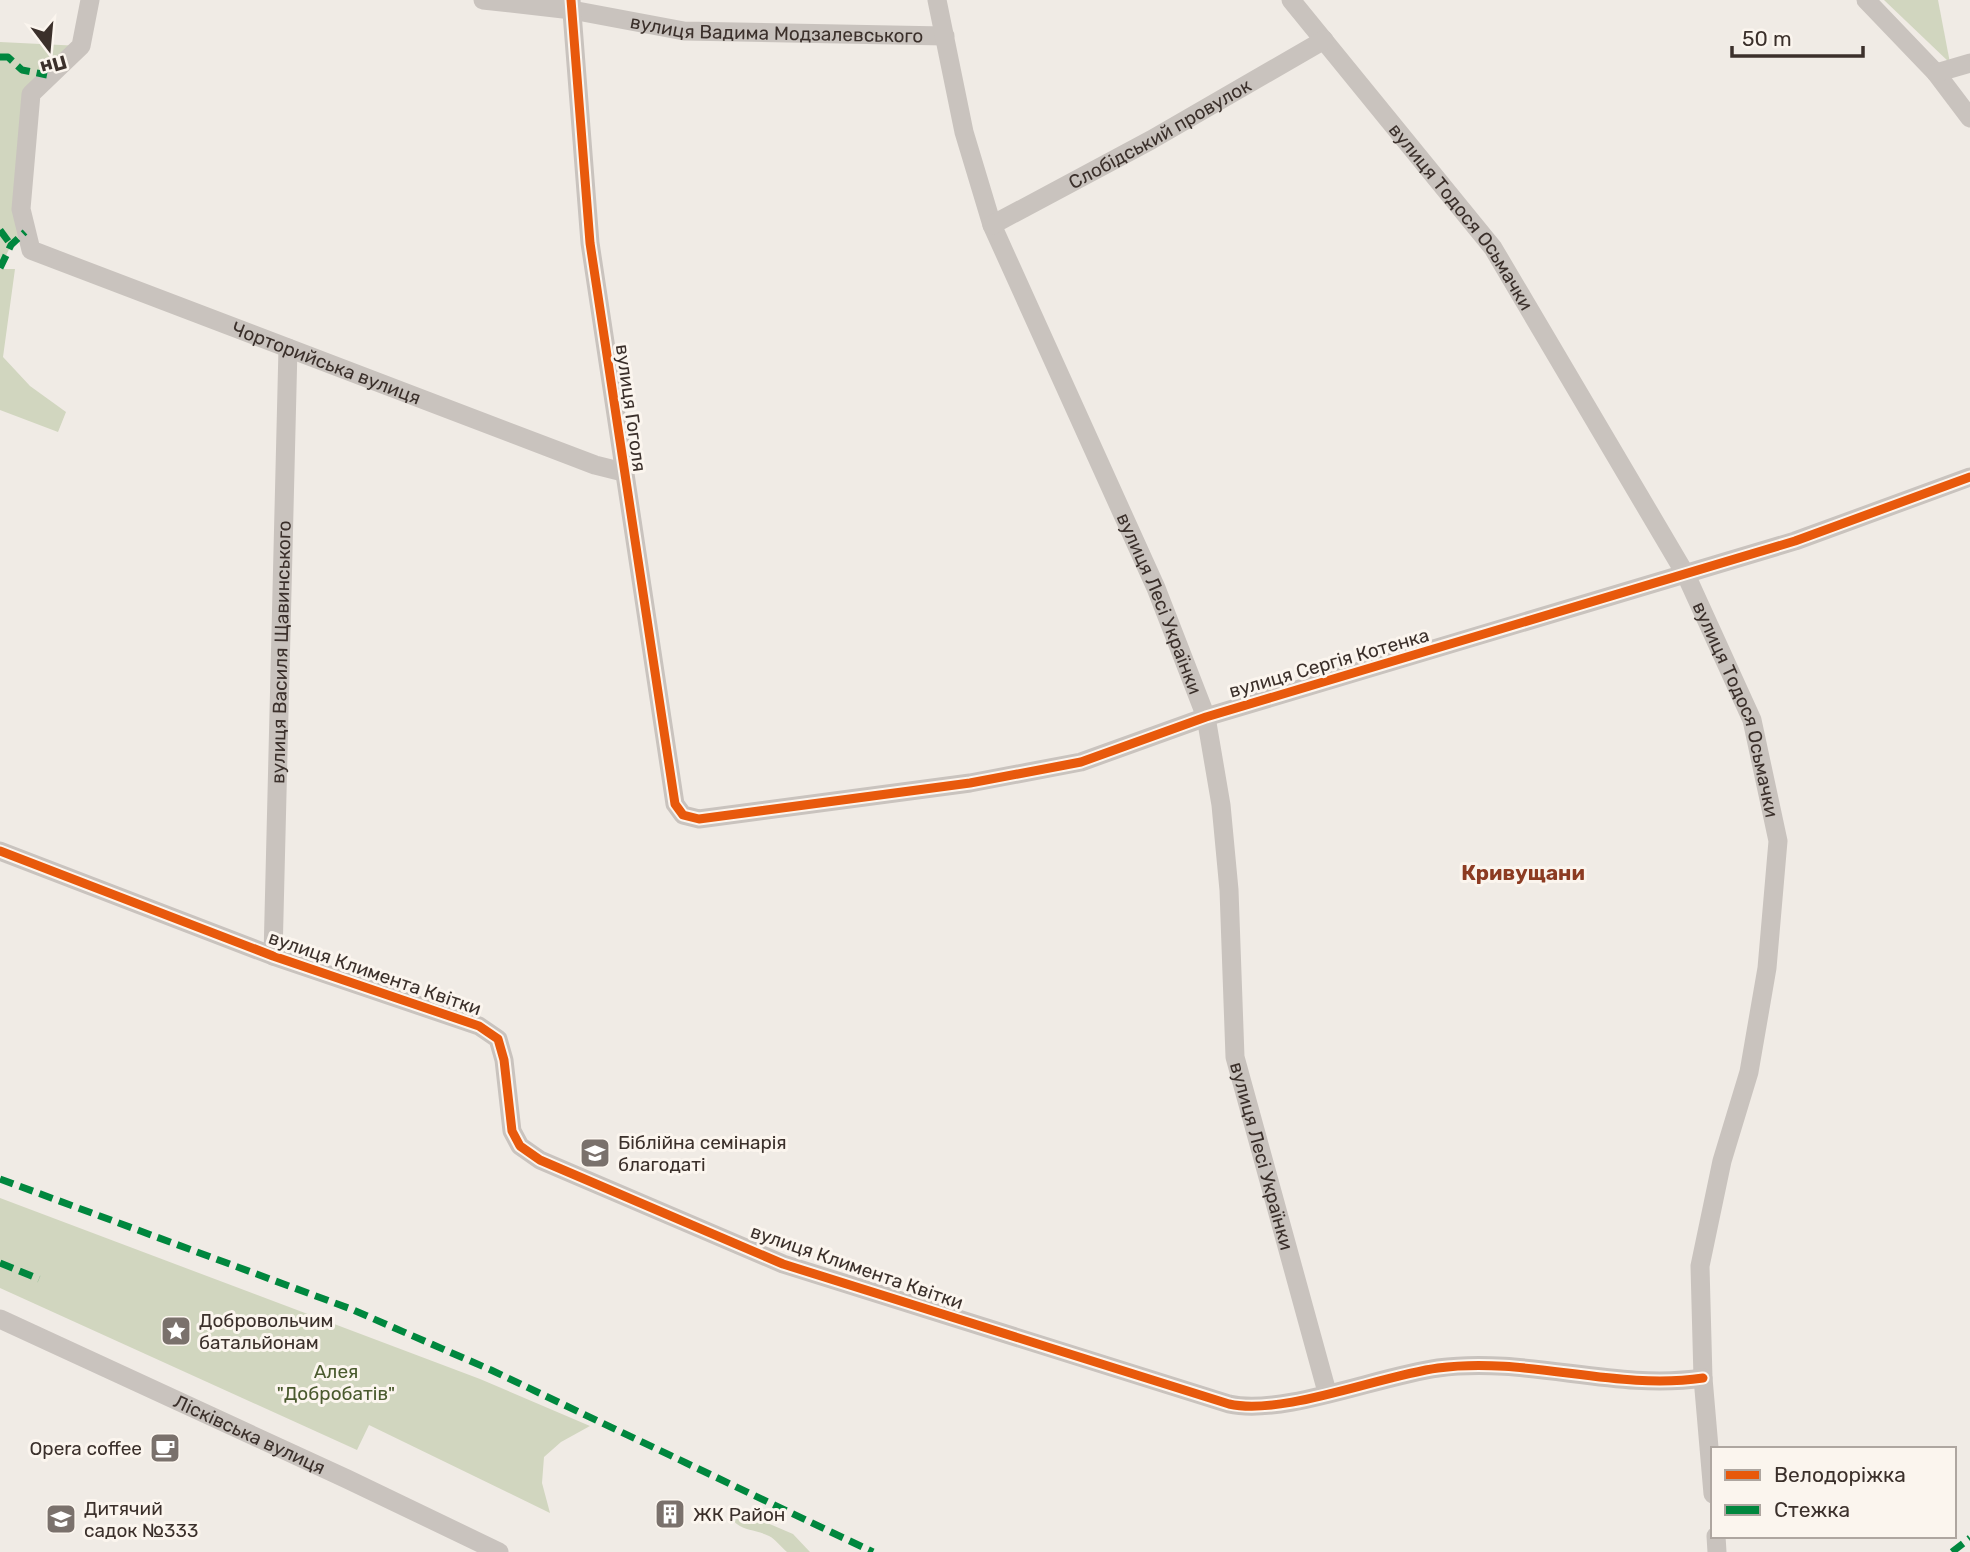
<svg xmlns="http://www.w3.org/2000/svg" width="1970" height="1552" font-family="Rubik,sans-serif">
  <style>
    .green { fill: #d1d6bf }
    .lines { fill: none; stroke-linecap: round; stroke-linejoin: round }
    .minor { stroke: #c9c3be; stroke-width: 19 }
    .quiet { stroke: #00873e; stroke-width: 7; stroke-dasharray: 14 7; stroke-linecap: butt }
    .cycleway-casing { stroke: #fbf5ee; stroke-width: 13 }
    .cycleway { stroke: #e8590c; stroke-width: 9 }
    .labels { text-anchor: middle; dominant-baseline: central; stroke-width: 6; stroke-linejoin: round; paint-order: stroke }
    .street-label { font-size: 19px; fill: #3b302b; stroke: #fbf5ee }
    .poi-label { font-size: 19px; fill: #3b302b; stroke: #fbf5ee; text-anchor: start }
    .park-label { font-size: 19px; fill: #4a5a2e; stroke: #fbf5ee }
    .neighbourhood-label { font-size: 21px; font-weight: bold; fill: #8c3b22; stroke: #fbf5ee }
  </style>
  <rect width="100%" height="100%" fill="#f0ebe5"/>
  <g class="green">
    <polygon points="1884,0 1938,0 1950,63"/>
    <polygon points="0,42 81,46 31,94 25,232 11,245 0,268"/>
    <polygon points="0,269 15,269 3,357 30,386 66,412 58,432 0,410"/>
    <polygon points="0,1198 480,1379 590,1426 561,1442 544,1457 542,1483 550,1513 369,1425 357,1450 0,1288"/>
    <path d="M737 1510 793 1534 810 1552H787C781 1547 775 1539 769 1536 753 1528 738 1532 729 1514Z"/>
  </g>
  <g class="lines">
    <g class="minor">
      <path id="s1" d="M90 0 81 46 31 94 21 209 31 250 595 465 623 472"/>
      <path id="s2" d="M483 0 572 10 684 31 945 36"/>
      <polyline points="571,0 590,243 675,804 683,815 699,819 970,783 1081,762 1206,717 1795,541 1970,477"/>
      <path id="s3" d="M937 0 964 132 992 225 1156 588 1206 717 1221 805 1229 890 1235 1057 1327 1392"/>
      <path id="s4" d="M1291 0 1493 248 1686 575 1752 720 1778 841 1767 968 1749 1072 1722 1161 1700 1266 1703 1378 1713 1494"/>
      <polyline points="1866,0 1936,73 1970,118"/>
      <polyline points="1936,73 1970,63"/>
      <path id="s5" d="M992 225 1151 140 1324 40"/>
      <path d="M0 851 273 956 479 1026 498 1039 504 1060 512 1131 520 1146 540 1160 783 1264 1229 1404C1283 1416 1379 1376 1438 1368 1528 1356 1614 1391 1703 1378"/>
      <path id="s6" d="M273 956 288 348"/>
      <path id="s7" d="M0 1319 347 1479 499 1552"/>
      <polyline points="1716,1536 1717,1552"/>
    </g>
    <g class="quiet">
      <polyline points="0,57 8,57 22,70 47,75"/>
      <polyline points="0,230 11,245"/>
      <polyline points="0,268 11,245 25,232"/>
      <polyline points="0,1179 351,1309 491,1370 873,1552"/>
      <polyline points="0,1263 39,1279"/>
      <polyline points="1952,1552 1970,1538"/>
    </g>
    <g class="cycleway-casing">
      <g id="cycleway">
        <polyline points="571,0 590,243 675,804 683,815 699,819 970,783 1081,762 1206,717 1795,541 1970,477"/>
        <path d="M0 851 273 956 479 1026 498 1039 504 1060 512 1131 520 1146 540 1160 783 1264 1229 1404C1283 1416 1379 1376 1438 1368 1528 1356 1614 1391 1703 1378"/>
      </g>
    </g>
    <use href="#cycleway" class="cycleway"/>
  </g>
  <defs>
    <g id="university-square" transform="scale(1.575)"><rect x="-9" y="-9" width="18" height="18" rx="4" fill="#7a716c" stroke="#fbf5ee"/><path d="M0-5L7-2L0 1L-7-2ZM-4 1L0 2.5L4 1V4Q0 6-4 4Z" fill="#fff"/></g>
    <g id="sight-square" transform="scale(1.575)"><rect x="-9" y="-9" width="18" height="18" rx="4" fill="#7a716c" stroke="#fbf5ee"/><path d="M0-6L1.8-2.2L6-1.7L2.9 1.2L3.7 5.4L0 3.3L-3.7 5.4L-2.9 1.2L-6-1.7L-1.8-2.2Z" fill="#fff"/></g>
    <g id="cafe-square" transform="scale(1.575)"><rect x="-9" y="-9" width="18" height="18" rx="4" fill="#7a716c" stroke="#fbf5ee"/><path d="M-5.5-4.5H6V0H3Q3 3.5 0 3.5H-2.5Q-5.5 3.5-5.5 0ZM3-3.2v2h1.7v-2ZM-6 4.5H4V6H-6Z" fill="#fff"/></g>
    <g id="building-square" transform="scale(1.575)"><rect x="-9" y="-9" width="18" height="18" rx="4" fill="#7a716c" stroke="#fbf5ee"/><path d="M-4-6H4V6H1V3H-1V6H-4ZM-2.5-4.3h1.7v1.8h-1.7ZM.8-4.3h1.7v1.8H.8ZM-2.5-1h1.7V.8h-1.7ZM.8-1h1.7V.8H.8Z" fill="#fff"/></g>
    <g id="school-square" transform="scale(1.575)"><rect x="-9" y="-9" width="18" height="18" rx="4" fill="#7a716c" stroke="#fbf5ee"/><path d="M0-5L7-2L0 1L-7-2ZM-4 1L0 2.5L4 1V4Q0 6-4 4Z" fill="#fff"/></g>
  </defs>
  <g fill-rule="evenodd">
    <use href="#university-square" x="595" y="1153"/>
    <use href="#sight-square" x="176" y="1331"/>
    <use href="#cafe-square" x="165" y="1448"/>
    <use href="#building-square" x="670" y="1514"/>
    <use href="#school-square" x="61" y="1519"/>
  </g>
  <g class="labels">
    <g class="street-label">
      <text stroke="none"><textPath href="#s2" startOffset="296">вулиця Вадима Модзалевського</textPath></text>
      <text stroke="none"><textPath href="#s5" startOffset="191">Слобідський провулок</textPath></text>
      <text stroke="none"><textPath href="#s4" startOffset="276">вулиця Тодося Осьмачки</textPath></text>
      <text stroke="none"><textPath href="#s1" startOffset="590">Чорторийська вулиця</textPath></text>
      <text transform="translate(631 408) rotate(82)">вулиця Гоголя</text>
      <text stroke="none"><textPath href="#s3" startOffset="646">вулиця Лесі Українки</textPath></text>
      <text stroke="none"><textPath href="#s6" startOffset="304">вулиця Василя Щавинського</textPath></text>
      <text transform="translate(1329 663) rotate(-16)">вулиця Сергія Котенка</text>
      <text stroke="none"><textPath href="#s4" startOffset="844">вулиця Тодося Осьмачки</textPath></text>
      <text transform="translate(375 973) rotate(19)">вулиця Климента Квітки</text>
      <text stroke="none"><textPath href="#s3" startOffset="1213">вулиця Лесі Українки</textPath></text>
      <text transform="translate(857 1267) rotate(19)">вулиця Климента Квітки</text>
      <text stroke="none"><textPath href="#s7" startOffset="275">Лісківська вулиця</textPath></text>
    </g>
    <g class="poi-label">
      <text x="618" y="1142">Біблійна семінарія<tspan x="618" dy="22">благодаті</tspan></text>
      <text x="199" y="1320">Добровольчим<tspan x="199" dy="22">батальйонам</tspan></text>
      <text x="142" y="1448" text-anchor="end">Opera coffee</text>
      <text x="84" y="1508">Дитячий<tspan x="84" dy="22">садок №333</tspan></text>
      <text x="693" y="1514">ЖК Район</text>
    </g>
    <g class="park-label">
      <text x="336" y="1371">Алея<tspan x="336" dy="22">"Добробатів"</tspan></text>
    </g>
    <g class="neighbourhood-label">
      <text x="1523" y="872">Кривущани</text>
    </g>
  </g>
  <rect x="1711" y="1447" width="245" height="91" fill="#fbf5ee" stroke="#aea6a0" stroke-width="2"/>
  <rect x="1725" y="1470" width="35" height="10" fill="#e8590c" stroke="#aea6a0" stroke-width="2"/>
  <text x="1774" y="1482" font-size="21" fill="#3b302b">Велодоріжка</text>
  <rect x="1725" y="1505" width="35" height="10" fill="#00873e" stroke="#aea6a0" stroke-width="2"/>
  <text x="1774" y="1517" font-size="21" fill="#3b302b">Стежка</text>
  <g transform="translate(49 49) rotate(164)" stroke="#fbf5ee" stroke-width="5" paint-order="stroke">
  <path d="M0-5L12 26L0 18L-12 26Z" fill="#3b302b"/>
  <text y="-10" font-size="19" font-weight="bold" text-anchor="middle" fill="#3b302b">Пн</text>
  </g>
  <path d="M1732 46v10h131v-10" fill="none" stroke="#3b302b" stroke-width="3.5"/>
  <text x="1742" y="46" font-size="21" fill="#3b302b" stroke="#fbf5ee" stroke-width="5" paint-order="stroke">50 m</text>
</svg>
